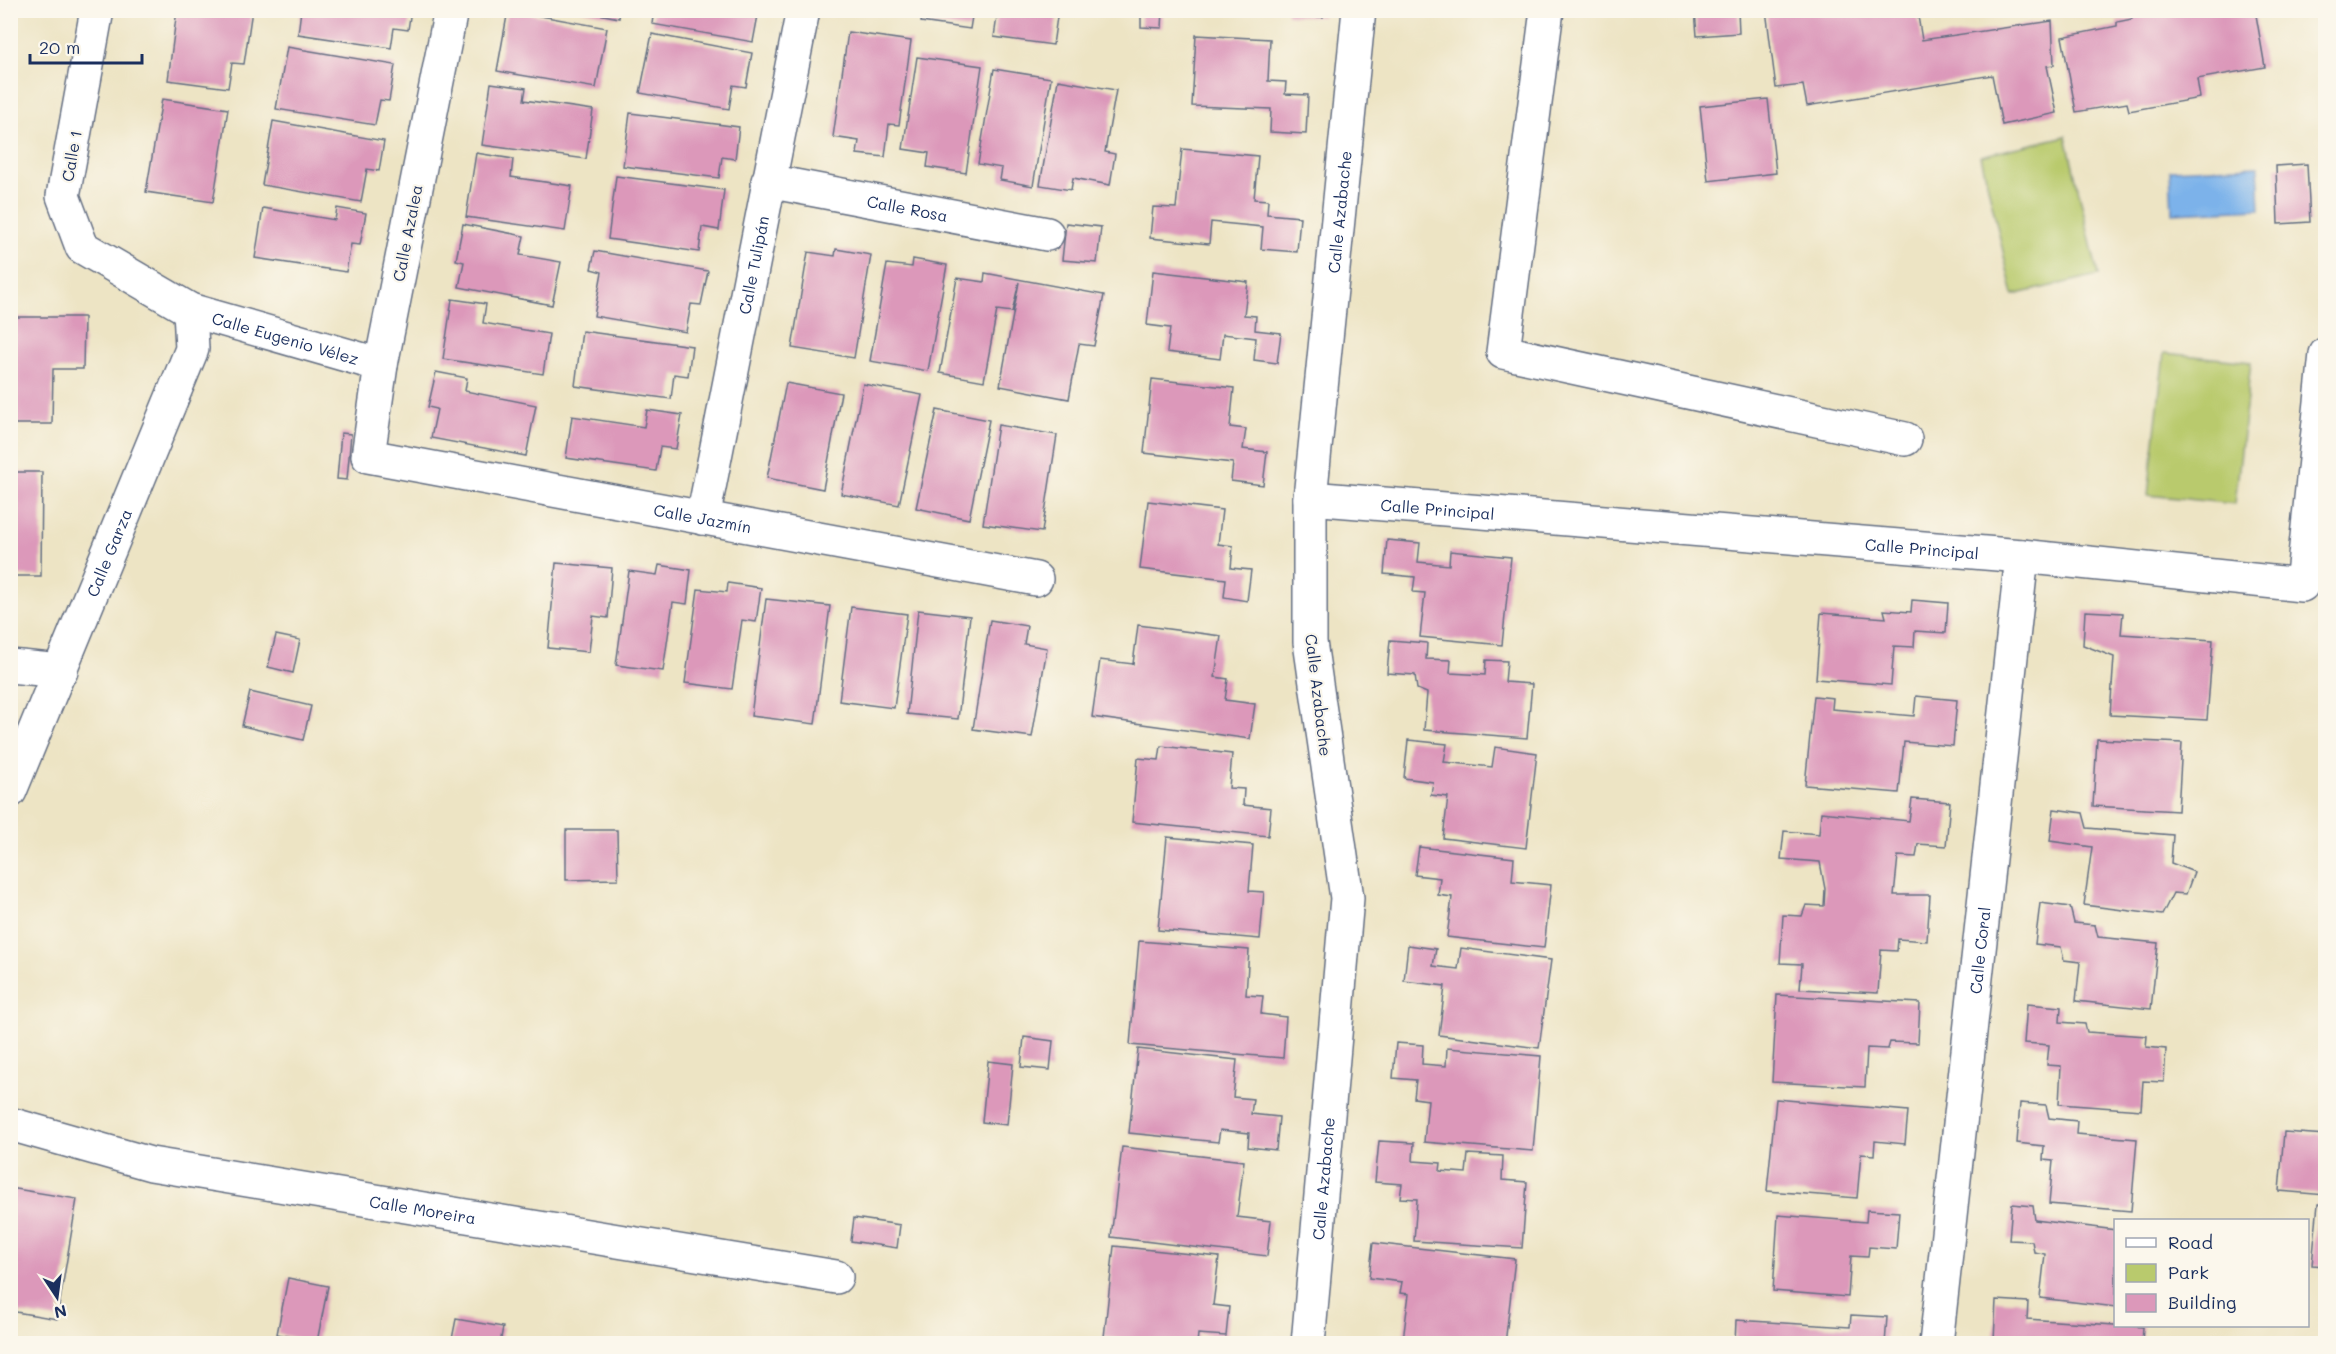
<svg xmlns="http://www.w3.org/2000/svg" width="2336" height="1354" font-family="Mali,sans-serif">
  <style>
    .green { fill: #b9ca6d; stroke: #6a7c66; stroke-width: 1.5 }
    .water { fill: #7bb2ea; stroke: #4b70a4; stroke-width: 1.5 }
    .building { fill: #dc98ba }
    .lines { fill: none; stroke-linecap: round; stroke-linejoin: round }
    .minor-casing { stroke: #646e82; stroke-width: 36 }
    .minor { stroke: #fff; stroke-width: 33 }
    .labels { text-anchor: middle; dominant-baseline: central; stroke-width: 4.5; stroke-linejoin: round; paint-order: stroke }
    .street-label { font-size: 16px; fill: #1b2f5e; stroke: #fbf7ec }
  </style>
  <rect width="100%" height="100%" fill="#fbf7ec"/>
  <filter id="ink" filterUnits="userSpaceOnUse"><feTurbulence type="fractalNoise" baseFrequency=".0167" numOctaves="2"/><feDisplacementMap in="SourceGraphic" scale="12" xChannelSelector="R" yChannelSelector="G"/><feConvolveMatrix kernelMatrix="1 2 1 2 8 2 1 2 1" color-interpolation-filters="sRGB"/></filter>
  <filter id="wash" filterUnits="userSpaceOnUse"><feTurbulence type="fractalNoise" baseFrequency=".008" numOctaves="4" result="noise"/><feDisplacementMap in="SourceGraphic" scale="24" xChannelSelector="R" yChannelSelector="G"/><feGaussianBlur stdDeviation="1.35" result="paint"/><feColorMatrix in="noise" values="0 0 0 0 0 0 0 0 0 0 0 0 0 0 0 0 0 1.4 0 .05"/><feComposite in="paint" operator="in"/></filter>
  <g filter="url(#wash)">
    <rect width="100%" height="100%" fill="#ede4c4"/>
    <g class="green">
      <polygon points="2066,136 2098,275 2013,295 1981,156"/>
      <polygon points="2164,353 2251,362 2235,504 2148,495"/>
    </g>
    <polygon class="water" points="2258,166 2260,209 2172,213 2170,170"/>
    <g id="blocks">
      <g class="building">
        <polygon points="177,10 252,10 244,64 232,63 228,88 168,80"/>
        <polygon points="301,10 411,10 408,30 394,28 391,48 298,34"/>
        <polygon points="508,10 607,28 596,88 497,71"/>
        <polygon points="579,10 620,10 619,18"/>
        <polygon points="654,10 759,10 753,42 652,24"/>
        <polygon points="864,10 897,10 896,17"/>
        <polygon points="923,10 973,10 970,29 921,22"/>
        <polygon points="998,10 1058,10 1053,45 994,37"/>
        <polygon points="1141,10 1163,10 1162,28 1141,27"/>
        <polygon points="1287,10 1323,10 1323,17 1287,15"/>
        <polygon points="1695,10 1738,10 1739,33 1697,36"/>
        <polygon points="1766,10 1917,10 1922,40 2052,21 2054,65 2047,66 2057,113 2002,125 1992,75 1807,106 1803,85 1776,88"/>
        <polygon points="2131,10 2277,10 2278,12 2256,15 2265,67 2197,79 2200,98 2129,111 2127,103 2076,112 2062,37 2117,26 2117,22 2132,19"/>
        <polygon points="848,32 911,41 899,125 889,124 885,157 857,154 859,141 833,137"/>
        <polygon points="652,34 752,53 746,87 733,85 729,109 640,93"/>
        <polygon points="1196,35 1270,39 1268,81 1286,82 1285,94 1308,95 1306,134 1270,132 1271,109 1192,106"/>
        <polygon points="287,47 395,65 389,101 380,100 375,125 276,109"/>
        <polygon points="917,57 982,66 966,173 927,167 929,153 903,149"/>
        <polygon points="994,69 1051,78 1033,186 1000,180 1002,168 978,164"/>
        <polygon points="1058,80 1116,90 1105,152 1115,154 1110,185 1073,178 1071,190 1040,185"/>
        <polygon points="491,83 526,88 524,100 593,110 586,159 482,145"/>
        <polygon points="162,99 228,109 213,202 146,192"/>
        <polygon points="1768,99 1776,173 1708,181 1700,106"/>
        <polygon points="630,113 739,127 735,159 722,157 719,178 623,166"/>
        <polygon points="273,121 384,141 379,171 367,169 361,202 262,185"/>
        <polygon points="1182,149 1258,156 1254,199 1268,200 1267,214 1300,217 1297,252 1261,249 1263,227 1211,222 1209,244 1150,238 1153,207 1176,208"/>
        <polygon points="476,153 513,159 511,177 572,186 565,231 466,217"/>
        <polygon points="2307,164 2310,222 2278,224 2276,166"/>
        <polygon points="616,176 724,190 719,230 702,227 699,252 608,239"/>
        <polygon points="263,208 335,220 337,208 366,213 360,245 351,244 346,272 255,258"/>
        <polygon points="1066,223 1101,227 1097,263 1062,260"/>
        <polygon points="463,224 524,236 520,255 561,262 552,305 459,287 464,262 456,260"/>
        <polygon points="836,249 871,255 854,358 792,348 808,252 835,256"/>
        <polygon points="595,251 708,271 701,305 691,304 686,332 594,316 602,272 591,269"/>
        <polygon points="913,259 947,265 928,371 870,361 887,264 912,267"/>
        <polygon points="1153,271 1248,282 1244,315 1256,316 1255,330 1281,333 1277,363 1254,360 1256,338 1223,334 1220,359 1167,352 1170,328 1147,325"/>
        <polygon points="985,273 1104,295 1094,346 1079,344 1069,399 1000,386 1019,282 1012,312 997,310 984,381 940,373 957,278 984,282"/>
        <polygon points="452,299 486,304 483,323 549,334 543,374 443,359"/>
        <polygon points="10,317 84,317 83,369 53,369 52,424 10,424"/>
        <polygon points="582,331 692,346 688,376 674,374 671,399 575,386"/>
        <polygon points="436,372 467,378 465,391 536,405 526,456 431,438 437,409 428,407"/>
        <polygon points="1152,379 1234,388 1230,427 1246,429 1243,449 1267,452 1263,485 1231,481 1233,463 1144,453"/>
        <polygon points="786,383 841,393 823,489 767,478"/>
        <polygon points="863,384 922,395 899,505 841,494"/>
        <polygon points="647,410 682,415 676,449 660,447 656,471 566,458 572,416 644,427"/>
        <polygon points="937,410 989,420 969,519 916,508"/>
        <polygon points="998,425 1057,435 1042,532 983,524"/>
        <polygon points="341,433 351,434 347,480 337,479"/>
        <polygon points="10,472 42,472 41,576 10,576"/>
        <polygon points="1148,501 1222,510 1218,544 1233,546 1231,568 1251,570 1247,601 1224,597 1226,579 1140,569"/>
        <polygon points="1387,540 1420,543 1418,562 1449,565 1450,551 1511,557 1502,645 1420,637 1425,593 1413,592 1415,577 1384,574"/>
        <polygon points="556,563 612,568 608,618 593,616 589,652 548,648"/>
        <polygon points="659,565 691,570 687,604 673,602 663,671 616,665 629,571 657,575"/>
        <polygon points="728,583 761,588 756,622 742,620 732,689 685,683 698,589 727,592"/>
        <polygon points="766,599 830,606 815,724 751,716"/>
        <polygon points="1912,600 1948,603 1946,633 1915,631 1914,647 1894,646 1891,685 1816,679 1821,613 1886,618 1884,610 1911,612"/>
        <polygon points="851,607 907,614 894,708 839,701"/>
        <polygon points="918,610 970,616 958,719 907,714"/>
        <polygon points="2085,611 2123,613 2121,634 2213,640 2207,720 2110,715 2114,657 2083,645"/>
        <polygon points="990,620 1027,626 1024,644 1047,648 1032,737 973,729"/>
        <polygon points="1138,625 1221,636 1215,677 1228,679 1225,700 1255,704 1250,739 1092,717 1100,660 1133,664"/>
        <polygon points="276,635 300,640 293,673 268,667"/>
        <polygon points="1390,640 1427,643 1426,659 1451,660 1450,673 1485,675 1486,660 1507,661 1505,682 1532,684 1527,738 1424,730 1427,693 1417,689 1415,675 1387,673"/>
        <polygon points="250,692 311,706 303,740 242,726"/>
        <polygon points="1814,696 1833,698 1832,709 1914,716 1916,696 1957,700 1953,746 1904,742 1899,793 1805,785"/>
        <polygon points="2097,739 2182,743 2178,811 2093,806"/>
        <polygon points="1408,740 1447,744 1444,762 1492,767 1495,747 1537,753 1526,848 1443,838 1448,797 1431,795 1433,782 1404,778"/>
        <polygon points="1161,746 1232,754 1229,788 1244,789 1243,805 1271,808 1268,836 1132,822 1138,758 1159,760"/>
        <polygon points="1912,799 1950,802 1946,846 1918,844 1916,857 1898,856 1894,895 1930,895 1927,941 1898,939 1897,951 1881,950 1878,993 1800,989 1802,964 1780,963 1783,915 1802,916 1806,905 1824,906 1825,889 1820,862 1781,859 1784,831 1819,834 1821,812 1909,821"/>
        <polygon points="2054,809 2083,813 2087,828 2173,835 2171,863 2194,872 2186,894 2173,893 2162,915 2084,905 2092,847 2050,841"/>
        <polygon points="566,830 617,830 618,879 566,880"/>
        <polygon points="1167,837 1253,845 1249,891 1264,892 1260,939 1158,930"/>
        <polygon points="1419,847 1514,858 1512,881 1551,885 1544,948 1447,937 1452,897 1438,895 1440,878 1415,875"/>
        <polygon points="2040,903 2070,907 2074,923 2095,925 2098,937 2158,943 2151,1009 2076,1001 2080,962 2064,960 2061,947 2035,944"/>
        <polygon points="1139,941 1249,950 1246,995 1263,996 1261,1014 1286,1017 1283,1058 1130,1045"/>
        <polygon points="1408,945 1436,949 1433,966 1458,969 1461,948 1551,960 1539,1048 1439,1035 1445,986 1404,981"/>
        <polygon points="1777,995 1920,1003 1918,1043 1890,1042 1888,1049 1867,1048 1865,1087 1772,1082"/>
        <polygon points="2027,1004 2061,1007 2060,1022 2085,1024 2087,1032 2147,1036 2146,1047 2166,1049 2164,1082 2143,1081 2141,1110 2059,1104 2061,1066 2047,1065 2049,1045 2024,1043"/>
        <polygon points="1024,1037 1053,1041 1050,1070 1021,1067"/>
        <polygon points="1396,1043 1423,1045 1422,1064 1446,1066 1447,1048 1541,1056 1533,1151 1424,1142 1428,1100 1414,1098 1416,1080 1393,1078"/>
        <polygon points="1138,1049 1237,1060 1233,1097 1253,1099 1251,1114 1279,1117 1276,1150 1248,1147 1249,1133 1220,1130 1218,1142 1129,1133"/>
        <polygon points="988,1061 1013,1064 1007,1125 982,1122"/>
        <polygon points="1776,1099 1908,1111 1905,1144 1875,1141 1874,1155 1861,1154 1857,1198 1767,1191"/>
        <polygon points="2020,1103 2046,1105 2049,1118 2077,1121 2076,1134 2137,1139 2131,1211 2049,1204 2053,1161 2043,1160 2044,1146 2017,1143"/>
        <polygon points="2284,1132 2326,1135 2326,1195 2279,1191"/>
        <polygon points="1379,1141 1414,1143 1413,1161 1441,1163 1440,1171 1466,1173 1468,1154 1503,1156 1502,1180 1527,1182 1522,1248 1414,1241 1417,1199 1400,1198 1402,1184 1375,1182"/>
        <polygon points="1122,1147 1244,1161 1237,1217 1271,1221 1267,1256 1111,1237"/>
        <polygon points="10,1188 77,1199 57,1319 10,1311"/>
        <polygon points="2012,1204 2033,1206 2035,1220 2116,1230 2116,1307 2040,1298 2045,1254 2034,1252 2032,1241 2009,1240"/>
        <polygon points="2318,1204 2326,1204 2326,1266 2312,1265"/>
        <polygon points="1867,1210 1899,1212 1896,1249 1869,1247 1868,1257 1851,1256 1848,1297 1773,1291 1778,1215 1866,1222"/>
        <polygon points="854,1218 900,1225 897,1248 851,1241"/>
        <polygon points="1373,1243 1515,1259 1505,1344 1432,1344 1403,1340 1409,1294 1400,1293 1402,1282 1369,1278"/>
        <polygon points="1114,1246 1219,1257 1213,1305 1229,1307 1226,1336 1198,1334 1197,1344 1165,1344 1104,1337"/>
        <polygon points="288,1278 328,1286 317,1342 277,1334"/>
        <polygon points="1996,1300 2028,1302 2027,1319 2143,1327 2142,1344 2033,1344 1994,1340"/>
        <polygon points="1851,1315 1887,1317 1885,1344 1735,1344 1736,1320 1850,1327"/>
        <polygon points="456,1319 503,1327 500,1344 451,1344"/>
      </g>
    </g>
  </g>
  <g filter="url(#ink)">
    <use href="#blocks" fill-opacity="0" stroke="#646e82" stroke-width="1.5"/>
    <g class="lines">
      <g class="minor-casing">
        <g id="minor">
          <path id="s1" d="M97 10 63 196 82 247 190 310 381 365"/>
          <path id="s2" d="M451 10 381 365 368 456 1036 579"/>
          <polyline points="1547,10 1503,352 1905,439"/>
          <path id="s3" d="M768 181 1047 234"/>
          <path id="s4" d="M1310 498 2022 556 2302 585 2326 354"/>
          <path id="s5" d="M703 518 803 10"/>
          <polyline points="10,666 61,671"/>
          <path id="s6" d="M10 791 192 349 190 310"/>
          <path id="s7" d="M10 1124 151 1164 836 1277"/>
          <path id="s8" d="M1308 1344 1347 898 1310 642V498L1359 10"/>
          <path id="s9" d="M1936 1344 2022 556"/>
        </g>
      </g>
      <use href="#minor" class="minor"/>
    </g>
  </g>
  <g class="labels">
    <g class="street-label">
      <text transform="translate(71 156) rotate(-80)">Calle 1</text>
      <text stroke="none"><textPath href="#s3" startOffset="142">Calle Rosa</textPath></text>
      <text stroke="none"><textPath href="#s8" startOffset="1138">Calle Azabache</textPath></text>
      <text transform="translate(407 233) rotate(-79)">Calle Azalea</text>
      <text stroke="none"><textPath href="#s5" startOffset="258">Calle Tulipán</textPath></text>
      <text stroke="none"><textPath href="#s1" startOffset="468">Calle Eugenio Vélez</textPath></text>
      <text stroke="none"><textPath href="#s4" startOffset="128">Calle Principal</textPath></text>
      <text stroke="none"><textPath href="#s2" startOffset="794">Calle Jazmín</textPath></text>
      <text stroke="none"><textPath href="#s4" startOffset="614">Calle Principal</textPath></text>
      <text stroke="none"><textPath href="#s6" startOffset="258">Calle Garza</textPath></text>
      <text transform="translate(1319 695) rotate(83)">Calle Azabache</text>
      <text stroke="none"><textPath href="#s9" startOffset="396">Calle Coral</textPath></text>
      <text stroke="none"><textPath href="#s8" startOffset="166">Calle Azabache</textPath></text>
      <text stroke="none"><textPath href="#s7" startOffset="422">Calle Moreira</textPath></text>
    </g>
  </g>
  <rect width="2336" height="1354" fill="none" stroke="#fbf7ec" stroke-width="36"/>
  <rect x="2114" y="1219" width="195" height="108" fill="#fbf7ec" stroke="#a1a7b3" stroke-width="1.5"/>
  <rect x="2126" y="1238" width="30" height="9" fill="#ffffff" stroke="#a1a7b3" stroke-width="1.5"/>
  <text x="2168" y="1249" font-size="18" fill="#1b2f5e">Road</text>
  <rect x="2126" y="1264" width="30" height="18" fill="#b9ca6d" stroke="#a1a7b3" stroke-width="1.5"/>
  <text x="2168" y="1279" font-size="18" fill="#1b2f5e">Park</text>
  <rect x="2126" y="1294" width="30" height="18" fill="#dc98ba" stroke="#a1a7b3" stroke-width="1.5"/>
  <text x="2168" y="1309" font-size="18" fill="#1b2f5e">Building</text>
  <g transform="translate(57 1297) rotate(167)" stroke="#fbf7ec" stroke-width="4.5" paint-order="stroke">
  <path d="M0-4.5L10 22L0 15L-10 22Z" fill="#1b2f5e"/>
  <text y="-9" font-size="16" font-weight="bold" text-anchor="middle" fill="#1b2f5e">N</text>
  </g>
  <path d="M30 54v9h112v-9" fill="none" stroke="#1b2f5e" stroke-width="3"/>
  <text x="39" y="54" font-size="18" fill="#1b2f5e" stroke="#fbf7ec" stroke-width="4.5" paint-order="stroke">20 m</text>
</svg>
